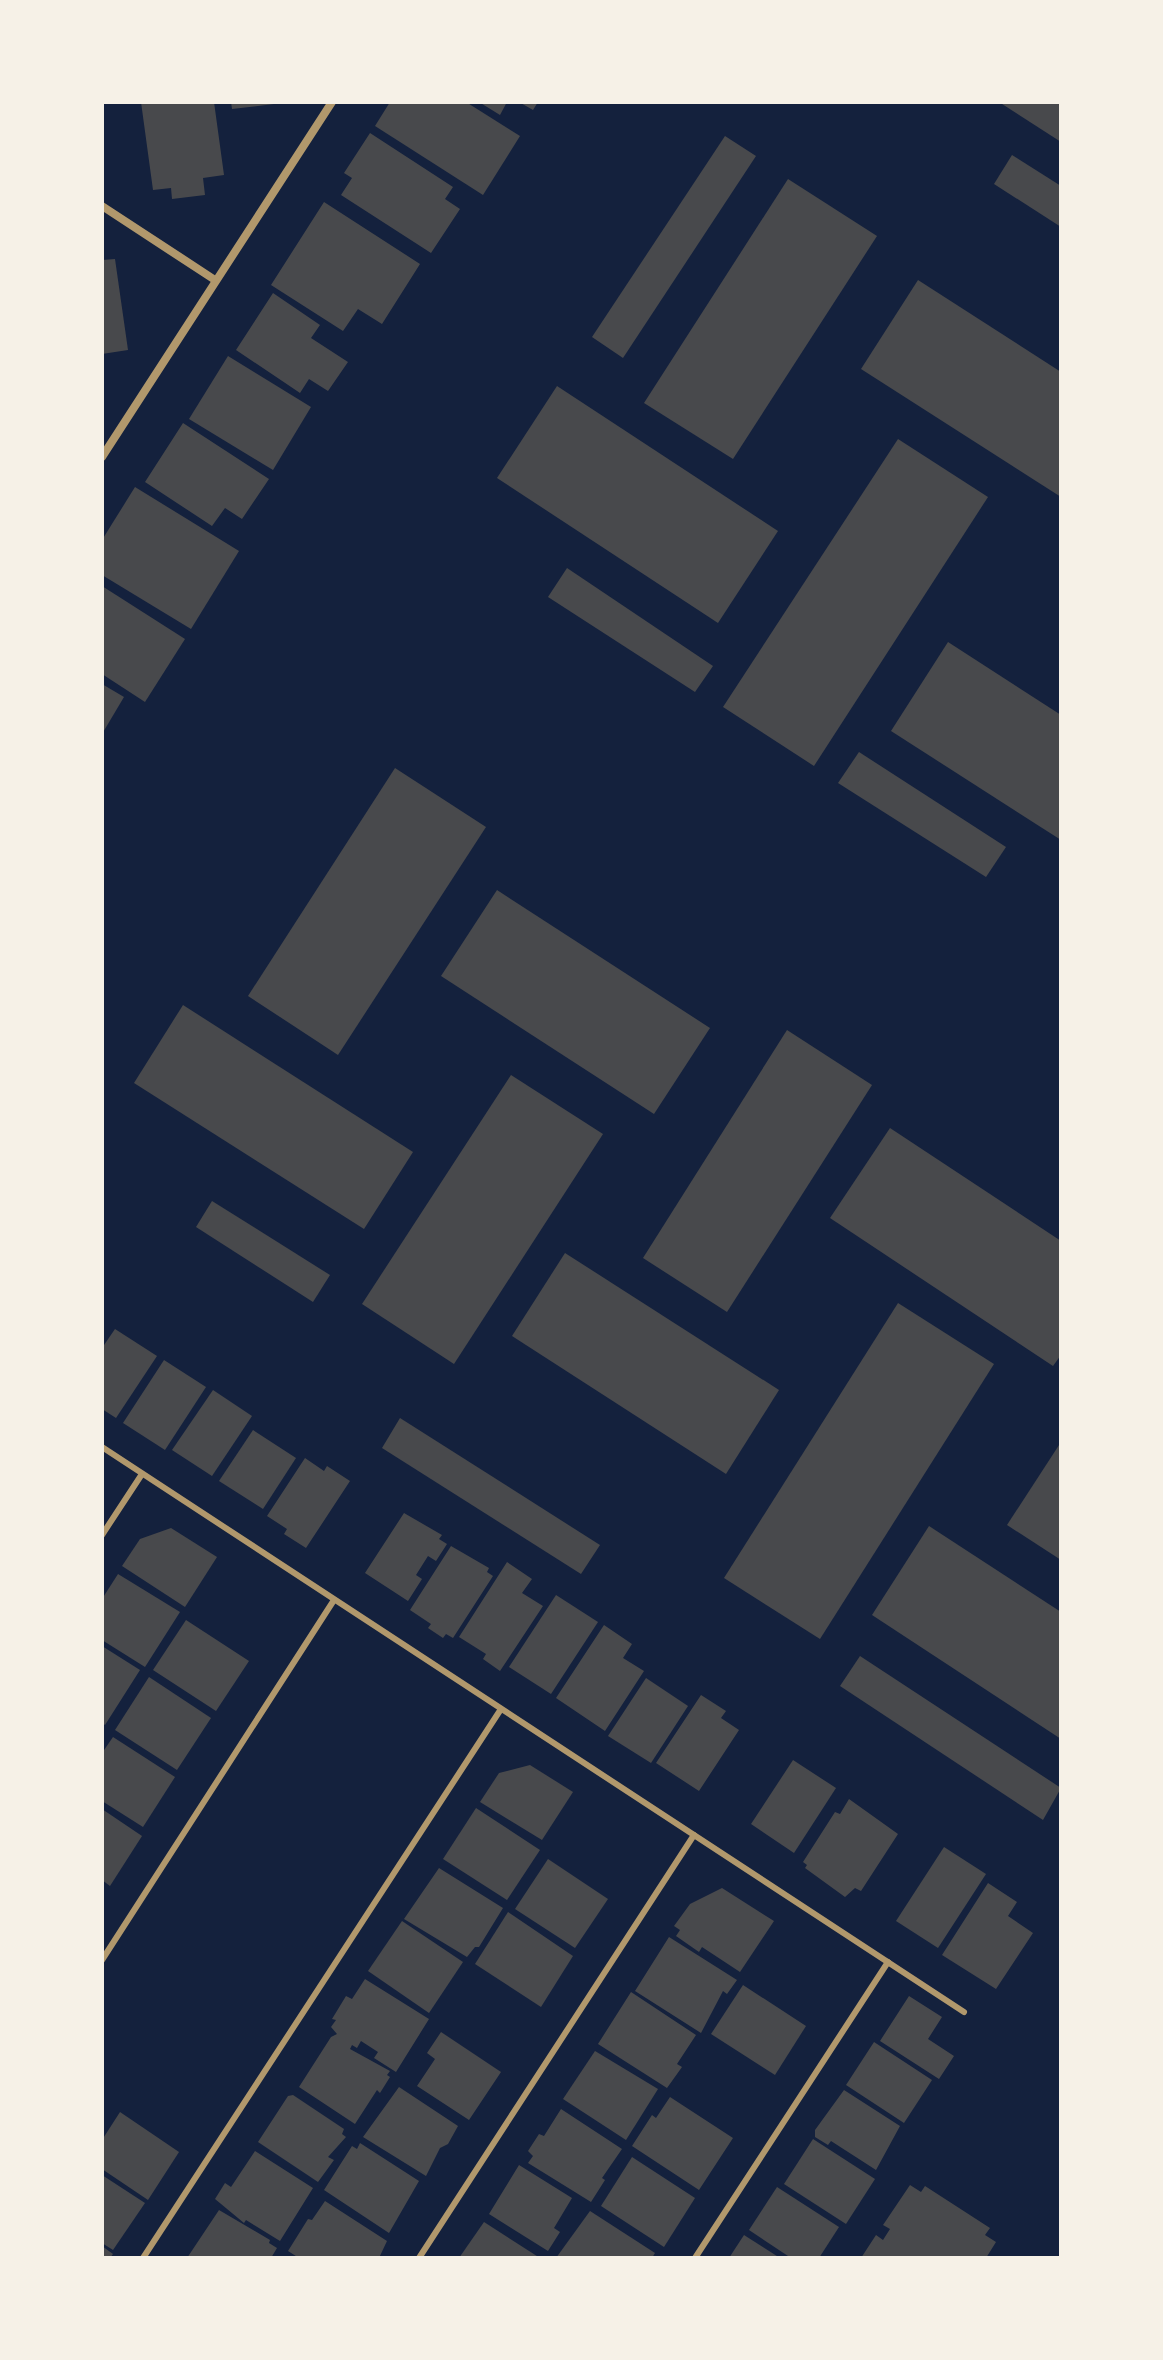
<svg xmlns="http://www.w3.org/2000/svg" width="1163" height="2360" font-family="Helvetica,sans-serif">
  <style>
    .building { fill: #48494c }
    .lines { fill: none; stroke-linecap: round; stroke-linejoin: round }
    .service { stroke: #b1986c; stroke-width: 6 }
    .minor { stroke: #b1986c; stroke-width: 8 }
  </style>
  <rect width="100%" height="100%" fill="#14213d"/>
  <g class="building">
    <polygon points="141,102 214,102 224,175 203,178 205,195 172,199 171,188 153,190"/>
    <polygon points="231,102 274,102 274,104 232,109"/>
    <polygon points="390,102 466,102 520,136 483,195 375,126"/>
    <polygon points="479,102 507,102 500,115"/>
    <polygon points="519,102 538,102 533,110"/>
    <polygon points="999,102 1061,102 1061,142"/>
    <polygon points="370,133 453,187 445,199 460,209 431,253 341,195 352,178 344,173"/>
    <polygon points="725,136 756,156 623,358 592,337"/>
    <polygon points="1012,155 1061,186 1061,227 994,184"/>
    <polygon points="788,179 877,236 733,459 644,403"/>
    <polygon points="324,202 420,264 382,324 358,309 343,331 271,285"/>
    <polygon points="115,259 128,350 102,354 102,260"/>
    <polygon points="918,280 1061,372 1061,497 861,369"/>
    <polygon points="273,293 320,325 311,338 348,362 328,391 309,379 300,393 236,350"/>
    <polygon points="228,356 311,407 273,470 189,419"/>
    <polygon points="557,386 778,531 718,623 497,478"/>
    <polygon points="183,423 269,479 242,519 225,508 212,526 145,482"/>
    <polygon points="898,439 988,497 814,766 723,707"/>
    <polygon points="135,487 239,551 191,629 102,575 102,540"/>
    <polygon points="567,568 713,666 695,692 548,597"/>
    <polygon points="102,586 185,639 145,702 102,674"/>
    <polygon points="948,642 1061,715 1061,840 891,731"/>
    <polygon points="102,684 124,697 102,734"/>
    <polygon points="859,752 1006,847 986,877 838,783"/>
    <polygon points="395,768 486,827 338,1055 248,996"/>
    <polygon points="497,890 710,1028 654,1114 441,976"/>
    <polygon points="183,1005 413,1152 364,1229 134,1083"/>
    <polygon points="787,1030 872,1085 727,1312 643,1258"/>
    <polygon points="511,1075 603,1134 454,1364 362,1304"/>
    <polygon points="890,1128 1061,1241 1061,1355 1053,1366 830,1218"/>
    <polygon points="212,1201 330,1275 313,1302 196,1227"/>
    <polygon points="565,1253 779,1390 726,1474 512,1336"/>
    <polygon points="898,1303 994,1364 820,1639 724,1578"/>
    <polygon points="115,1329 157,1356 116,1418 102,1409 102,1348"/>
    <polygon points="164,1360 206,1387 165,1450 123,1423"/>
    <polygon points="213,1390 252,1416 212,1476 172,1450"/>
    <polygon points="400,1418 600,1545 581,1574 382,1448"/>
    <polygon points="253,1430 296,1458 263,1509 219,1481"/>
    <polygon points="1061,1442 1061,1560 1007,1525"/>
    <polygon points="305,1458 324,1471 327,1466 350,1481 306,1548 284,1534 287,1529 267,1516"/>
    <polygon points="404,1513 442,1535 439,1539 447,1544 436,1561 428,1556 416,1575 422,1579 408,1601 365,1573"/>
    <polygon points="929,1526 1061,1612 1061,1739 872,1615"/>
    <polygon points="171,1528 217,1557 185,1607 122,1566 140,1539"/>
    <polygon points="451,1546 489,1568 487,1572 493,1576 453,1638 446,1634 443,1638 428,1628 431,1624 410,1610"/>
    <polygon points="507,1562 532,1579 522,1593 543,1606 500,1671 483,1659 486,1654 459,1637"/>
    <polygon points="118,1574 180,1612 145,1667 102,1640 102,1599"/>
    <polygon points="556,1595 598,1622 551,1694 509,1667"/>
    <polygon points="186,1620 249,1661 216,1711 153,1670"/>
    <polygon points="604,1625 632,1644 623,1658 644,1671 605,1731 556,1698"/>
    <polygon points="102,1646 140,1670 105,1725 102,1723"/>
    <polygon points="860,1656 1061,1788 1043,1820 840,1686"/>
    <polygon points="149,1677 211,1718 177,1770 115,1730"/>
    <polygon points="646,1678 688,1706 651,1763 608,1736"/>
    <polygon points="701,1695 726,1711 721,1718 739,1730 699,1791 656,1763"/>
    <polygon points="113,1737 175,1777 143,1827 102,1801 102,1753"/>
    <polygon points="793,1760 836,1788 794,1853 751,1824"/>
    <polygon points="530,1765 573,1792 542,1840 480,1802 499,1773"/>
    <polygon points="849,1799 898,1834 861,1891 855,1888 845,1897 805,1868 807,1865 803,1862 835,1812 840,1814"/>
    <polygon points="476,1808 540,1850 507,1900 443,1859"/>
    <polygon points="102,1809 142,1836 110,1886 102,1880"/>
    <polygon points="944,1847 986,1874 938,1948 896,1921"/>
    <polygon points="548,1859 608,1899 575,1948 515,1909"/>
    <polygon points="439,1868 503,1908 479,1947 475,1947 467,1957 404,1919"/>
    <polygon points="988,1883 1017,1902 1008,1916 1033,1933 996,1989 942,1955"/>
    <polygon points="722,1888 774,1921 740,1972 702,1947 699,1952 676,1936 680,1930 674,1926 690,1904"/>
    <polygon points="508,1912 573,1956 541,2007 475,1964"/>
    <polygon points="402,1921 463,1962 429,2013 368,1971"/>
    <polygon points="669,1937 737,1980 727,1994 723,1991 701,2033 635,1991"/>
    <polygon points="365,1979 429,2019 396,2072 374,2058 378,2052 361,2041 357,2048 352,2045 350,2049 390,2071 387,2075 390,2077 380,2093 377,2090 355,2124 299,2087 331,2037 337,2034 331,2027 336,2020 332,2019 346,1996 352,1999"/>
    <polygon points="743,1985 806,2026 775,2075 711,2034"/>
    <polygon points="631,1992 696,2035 677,2064 682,2067 667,2088 598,2044"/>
    <polygon points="909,1996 942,2017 928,2039 954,2056 939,2079 880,2041"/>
    <polygon points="441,2032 501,2072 469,2120 417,2086 435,2059 427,2053"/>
    <polygon points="874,2042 932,2080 904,2123 846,2085"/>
    <polygon points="595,2051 658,2089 626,2140 563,2099"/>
    <polygon points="399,2087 458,2126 448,2144 440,2148 426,2176 363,2137"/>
    <polygon points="844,2090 900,2126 876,2170 831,2141 828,2145 815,2137 815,2130"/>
    <polygon points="293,2095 344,2129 342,2134 346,2137 328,2157 334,2160 318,2182 258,2142 288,2096"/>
    <polygon points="670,2097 733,2138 699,2190 632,2146 652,2115 656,2118"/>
    <polygon points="561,2109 622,2149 602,2178 605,2180 591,2202 528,2163 533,2156 528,2151 539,2134 544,2136"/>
    <polygon points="120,2112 179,2152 148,2200 102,2169 102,2140"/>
    <polygon points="813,2139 875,2179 846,2224 784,2184"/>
    <polygon points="360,2143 419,2181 389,2233 324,2190 352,2146 357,2149"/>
    <polygon points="255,2151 313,2188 280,2241 246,2220 244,2223 215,2199 225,2183 231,2187"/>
    <polygon points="632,2157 695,2198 664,2247 601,2206"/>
    <polygon points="519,2165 572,2198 554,2228 560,2232 548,2251 489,2214"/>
    <polygon points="102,2175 145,2203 113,2250 102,2243"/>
    <polygon points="910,2185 921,2192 925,2186 990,2228 985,2235 996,2242 986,2258 861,2258 876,2235 883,2240 890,2229 883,2225"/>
    <polygon points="777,2187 839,2227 819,2258 791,2258 749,2230"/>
    <polygon points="325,2201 387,2241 379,2258 299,2258 288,2251 308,2219 312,2220"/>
    <polygon points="219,2210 270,2240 269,2243 277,2248 271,2258 187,2258"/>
    <polygon points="590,2211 655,2253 652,2258 556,2258"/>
    <polygon points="484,2222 540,2258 459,2258"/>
    <polygon points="744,2235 780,2258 729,2258"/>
    <polygon points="102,2246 113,2254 110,2258 102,2258"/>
  </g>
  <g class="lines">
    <g class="service">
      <polyline points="102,1447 964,2012"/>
      <polyline points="102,1535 142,1474"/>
      <polyline points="102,1960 334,1600"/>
      <polyline points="143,2258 501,1709"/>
      <polyline points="419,2258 694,1835"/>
      <polyline points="695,2258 888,1962"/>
    </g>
    <g class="minor">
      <polyline points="102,206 215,280"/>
      <polyline points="102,457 332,102"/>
    </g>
  </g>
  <rect width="1163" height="2360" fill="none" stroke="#f6f1e7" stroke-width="208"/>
</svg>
